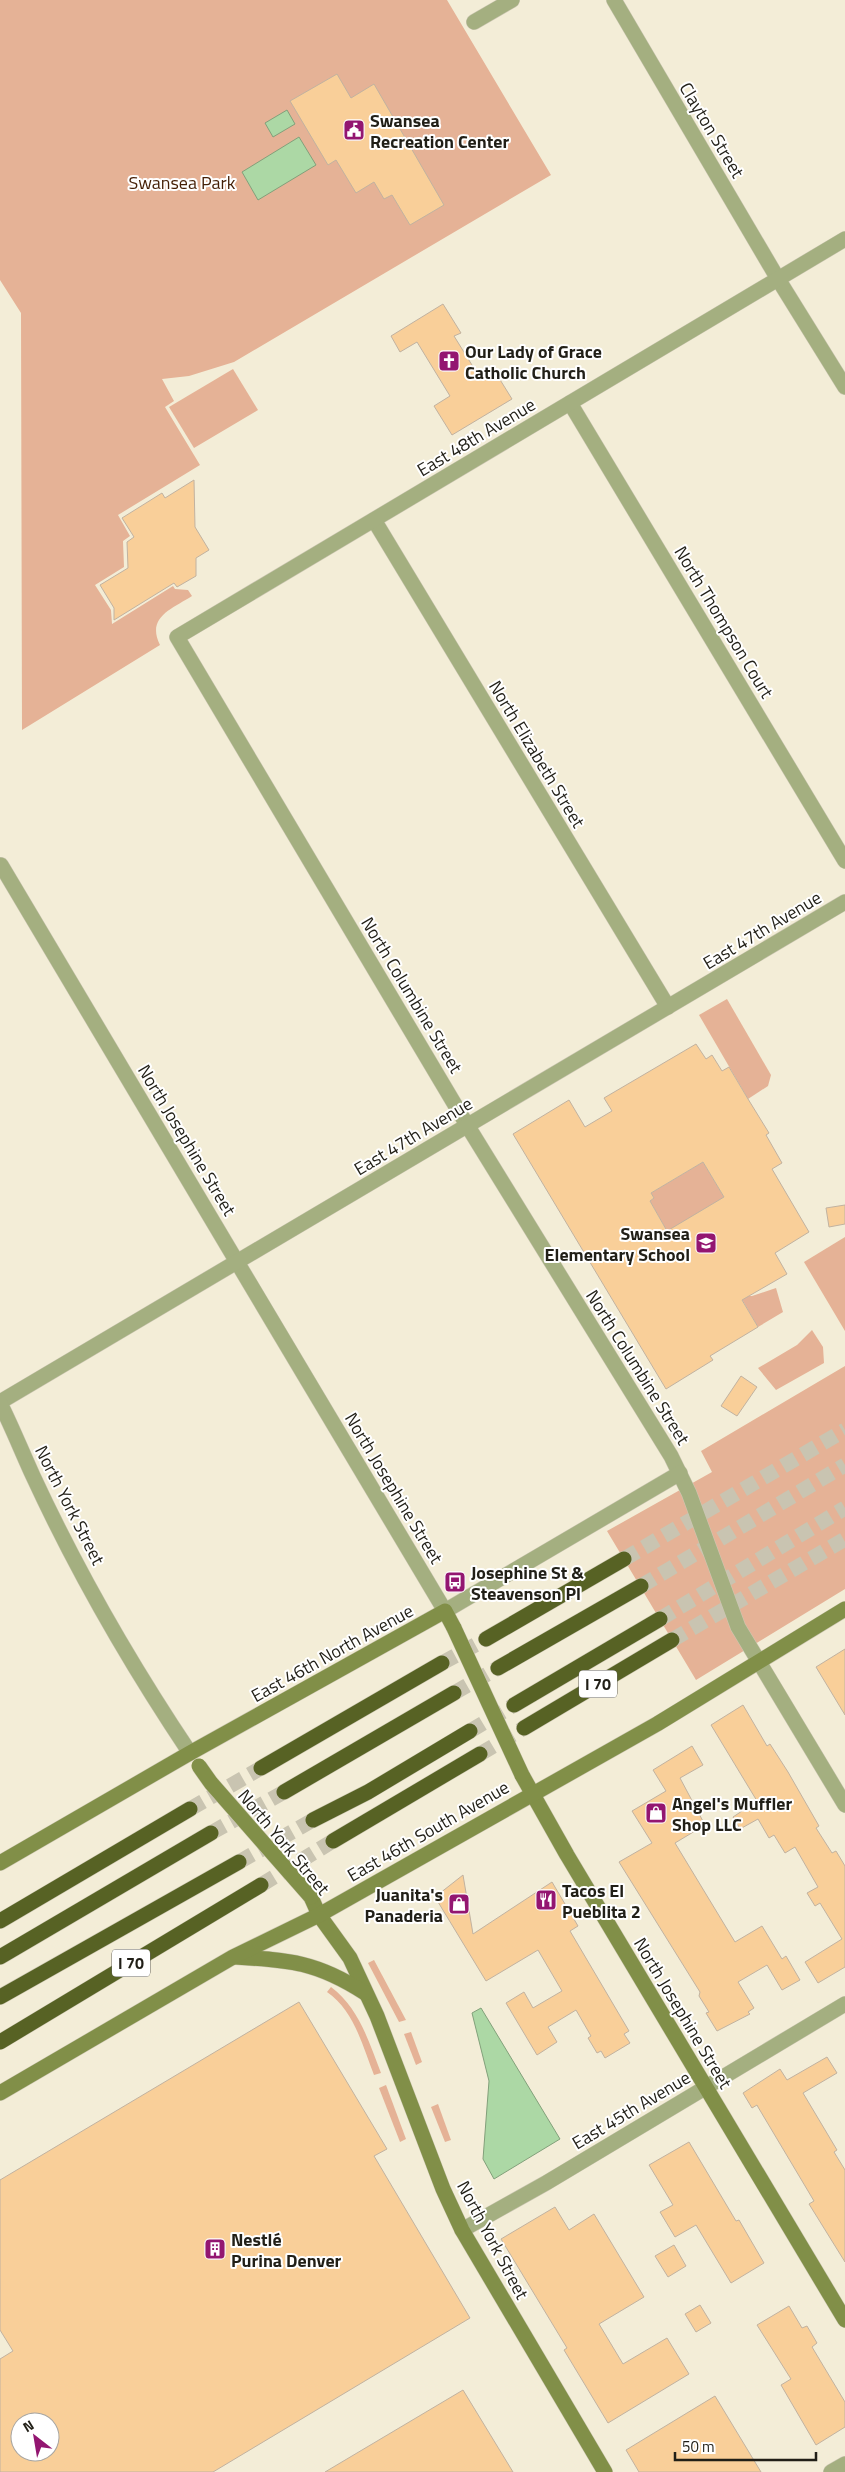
<svg xmlns="http://www.w3.org/2000/svg" width="845" height="2472" font-family="'Titillium Web',sans-serif">
  <style>
    .green { fill: #e5b296 }
    .water { fill: #acd8a5; stroke: #82a07a }
    .building { fill: #f9cf99; stroke: #c1b2a0; fill-rule: evenodd }
    .lines { fill: none; stroke-linecap: round; stroke-linejoin: round }
    .motorway-tunnel { stroke: #c9c4b1; stroke-width: 15; stroke-dasharray: 15 8; stroke-linecap: butt }
    .minor-casing { stroke: #cdc8b4; stroke-width: 16 }
    .tertiary-casing { stroke: #cdc8b4; stroke-width: 16 }
    .secondary-casing { stroke: #cdc8b4; stroke-width: 16 }
    .motorway-casing { stroke: #cdc8b4; stroke-width: 16 }
    .minor { stroke: #a4af80; stroke-width: 15 }
    .tertiary { stroke: #a4af80; stroke-width: 15 }
    .secondary { stroke: #818f48; stroke-width: 15 }
    .motorway { stroke: #576224; stroke-width: 15 }
    .secondary-bridge-casing { stroke: #cdc8b4; stroke-width: 16; stroke-linecap: butt }
    .secondary-bridge { stroke: #818f48; stroke-width: 15 }
    .labels { text-anchor: middle; dominant-baseline: central; stroke-width: 4; stroke-linejoin: round; paint-order: stroke }
    .shield { fill: #fff; stroke: #64625d; stroke-width: 1 }
    .shield-label { font-size: 16px; font-weight: bold; fill: #211f17 }
    .poi-label { font-size: 18px; font-weight: bold; fill: #211f17; stroke: #fff; text-anchor: start }
    .street-label { font-size: 18px; fill: #211f17; stroke: #fff }
    .park-label { font-size: 18px; fill: #441e05; stroke: #fff }
  </style>
  <rect width="100%" height="100%" fill="#f3edd7"/>
  <g class="green">
    <path d="M0 0H447L551 175 234 362 189 376 162 379 174 401 165 407 200 465 118 515 130 536 123 541 124 567 95 585 111 610 112 624 173 586 175 589 188 590 192 596C172 609 146 617 160 645L22 730 21 313 0 280Z"/>
    <polygon points="233,369 258,410 194,448 169,407"/>
    <polygon points="727,999 771,1075 768,1086 748,1099 699,1015"/>
    <polygon points="703,1162 724,1197 671,1238 650,1201 654,1198 651,1193"/>
    <polygon points="845,1237 845,1331 804,1262"/>
    <polygon points="776,1288 783,1312 758,1327 740,1296 752,1296"/>
    <polygon points="812,1330 823,1347 824,1363 776,1390 758,1368 797,1345"/>
    <polygon points="845,1366 845,1589 696,1680 607,1531 712,1472 701,1451"/>
    <polygon points="374,1960 406,2020 399,2022 368,1963"/>
    <path d="M331 1987C359 2008 369 2042 381 2073L374 2075C363 2047 354 2010 327 1992Z"/>
    <polygon points="411,2032 422,2062 416,2065 404,2034"/>
    <polygon points="386,2085 406,2139 400,2142 379,2088"/>
    <polygon points="438,2104 451,2140 445,2142 431,2107"/>
  </g>
  <g class="water">
    <polygon points="287,110 295,124 273,137 265,123"/>
    <polygon points="299,137 316,165 258,200 242,172"/>
    <polygon points="481,2008 560,2139 494,2179 483,2159 489,2081 472,2013"/>
  </g>
  <g class="building">
    <polygon points="337,74 351,98 374,84 444,205 410,225 392,195 384,199 374,182 356,193 336,160 328,165 290,101"/>
    <polygon points="443,304 461,333 454,336 480,378 494,370 512,399 452,435 434,406 450,396 417,342 400,352 391,336"/>
    <polygon points="194,480 195,527 209,550 196,558 196,576 177,587 174,583 114,620 114,608 100,585 128,568 127,542 134,537 122,518 162,493 165,498"/>
    <path d="M696 1044 706 1059 712 1055 722 1071 729 1067 748 1099 769 1133 766 1135 782 1163 772 1169 809 1232 775 1253 787 1274 742 1300 758 1327 710 1356 713 1360 666 1389 513 1134 569 1100 585 1127 612 1111 604 1098ZM703 1162 724 1197 667 1231 650 1201 654 1198 651 1193Z"/>
    <polygon points="845,1205 845,1224 829,1227 826,1208"/>
    <polygon points="741,1376 757,1387 737,1416 721,1406"/>
    <polygon points="845,1649 845,1715 816,1667"/>
    <polygon points="743,1705 767,1746 770,1744 788,1772 819,1826 816,1828 832,1853 836,1851 845,1866 845,1967 818,1983 805,1962 842,1939 820,1903 815,1906 807,1893 818,1887 795,1847 785,1853 774,1835 769,1838 758,1819 740,1829 733,1817 757,1801 711,1725"/>
    <polygon points="692,1746 703,1765 680,1778 705,1825 675,1843 735,1942 762,1926 782,1959 786,1956 800,1980 782,1990 767,1965 738,1982 754,2008 748,2012 750,2014 717,2031 706,2013 709,2012 699,1996 700,1992 619,1862 652,1843 632,1811 666,1791 653,1770"/>
    <polygon points="463,1875 473,1934 552,1882 578,1926 570,1931 629,2031 624,2034 630,2043 605,2058 601,2051 597,2053 588,2038 591,2036 576,2010 548,2027 557,2042 537,2055 506,2003 524,1992 533,2008 562,1991 538,1950 486,1981 435,1897"/>
    <path d="M299 2002 387 2149 374 2156 470 2318 213 2472H0V2359L13 2351 0 2330V2180ZM20 2422H50V2452H20Z"/>
    <polygon points="827,2057 837,2073 803,2093 837,2150 834,2152 845,2170 845,2262 809,2204 814,2201 758,2107 757,2105 752,2108 743,2093 780,2069 787,2080"/>
    <polygon points="689,2142 736,2221 739,2220 764,2263 731,2283 696,2225 675,2237 660,2212 673,2205 649,2165"/>
    <polygon points="555,2207 569,2230 594,2214 644,2297 599,2324 623,2364 667,2338 689,2374 608,2423 564,2350 567,2348 501,2239"/>
    <polygon points="674,2245 686,2266 668,2277 655,2256"/>
    <polygon points="700,2305 711,2323 696,2332 685,2314"/>
    <polygon points="789,2306 802,2328 807,2326 817,2343 812,2347 845,2402 845,2427 816,2445 781,2385 791,2379 757,2325"/>
    <polygon points="463,2390 513,2472 325,2472"/>
    <polygon points="715,2396 761,2472 639,2472 626,2450"/>
  </g>
  <g class="lines">
    <g class="motorway-tunnel">
      <polyline points="624,1559 845,1430"/>
      <polyline points="641,1586 845,1465"/>
      <polyline points="660,1619 845,1508"/>
      <polyline points="672,1640 845,1539"/>
      <polyline points="442,1663 486,1639"/>
      <polyline points="454,1693 498,1668"/>
      <polyline points="470,1731 514,1705"/>
      <polyline points="480,1754 524,1728"/>
      <polyline points="190,1809 261,1768"/>
      <polyline points="211,1833 284,1792"/>
      <polyline points="239,1862 313,1820"/>
      <polyline points="261,1885 333,1841"/>
    </g>
    <g class="minor-casing">
      <g id="minor">
        <polyline points="614,0 778,279"/>
        <polyline points="474,22 512,0"/>
        <polyline points="570,403 845,861"/>
        <polyline points="374,520 668,1007"/>
        <polyline points="1,865 237,1262"/>
        <polyline points="467,1125 671,1456 689,1493 738,1627 845,1805"/>
        <polyline points="445,1611 680,1473"/>
        <polyline points="462,2230 546,2183 845,2004"/>
        <polyline points="831,2472 845,2464"/>
      </g>
    </g>
    <g class="tertiary-casing">
      <g id="tertiary">
        <polyline points="778,279 845,387"/>
        <polyline points="467,1125 177,637 845,239"/>
        <polyline points="237,1262 445,1611"/>
        <polyline points="0,1402 845,902"/>
        <path d="M0 1403C12 1427 22 1452 33 1476 77 1571 131 1665 190 1753"/>
      </g>
    </g>
    <g class="secondary-casing">
      <g id="secondary">
        <polyline points="522,1775 567,1855 845,2320"/>
        <polyline points="0,1863 190,1753 445,1611 454,1628"/>
        <polyline points="311,1897 319,1915 350,1958 377,2016 443,2189 462,2230 605,2472"/>
        <path d="M235 1957C290 1960 317 1962 365 1993"/>
        <polyline points="0,2093 233,1957 319,1915 657,1724 845,1609"/>
      </g>
    </g>
    <g class="motorway-casing">
      <g id="motorway">
        <polyline points="486,1639 624,1559"/>
        <polyline points="498,1668 641,1586"/>
        <polyline points="514,1705 660,1619"/>
        <polyline points="524,1728 672,1640"/>
        <polyline points="261,1768 442,1663"/>
        <polyline points="284,1792 454,1693"/>
        <polyline points="313,1820 368,1792 470,1731"/>
        <polyline points="333,1841 480,1754"/>
        <polyline points="0,1921 190,1809"/>
        <polyline points="0,1957 211,1833"/>
        <polyline points="0,1997 239,1862"/>
        <polyline points="0,2042 261,1885"/>
      </g>
    </g>
    <use href="#minor" class="minor"/>
    <use href="#tertiary" class="tertiary"/>
    <use href="#secondary" class="secondary"/>
    <use href="#motorway" class="motorway"/>
    <g class="secondary-bridge-casing">
      <g id="secondary-bridge">
        <polyline points="454,1628 522,1775"/>
        <polyline points="199,1766 211,1783 311,1897"/>
      </g>
    </g>
    <use href="#secondary-bridge" class="secondary-bridge"/>
  </g>
  <defs>
    <g id="civic-square" transform="scale(1.125)"><rect x="-9" y="-9" width="18" height="18" rx="4" fill="#931671" stroke="#fff"/><path d="M-.6-6.5H3V-4.5H.6V-3L4-1V1h2V6H-6V1h2V-1L-.6-3ZM-1.2 2.5V6h2.4V2.5Z" fill="#fff"/></g>
    <g id="church-square" transform="scale(1.125)"><rect x="-9" y="-9" width="18" height="18" rx="4" fill="#931671" stroke="#fff"/><path d="M-1.2-6h2.4v3.5h3.3v2.4h-3.3V6h-2.4V-.1h-3.3v-2.4h3.3Z" fill="#fff"/></g>
    <g id="school-square" transform="scale(1.125)"><rect x="-9" y="-9" width="18" height="18" rx="4" fill="#931671" stroke="#fff"/><path d="M0-5L7-2L0 1L-7-2ZM-4 1L0 2.5L4 1V4Q0 6-4 4Z" fill="#fff"/></g>
    <g id="bus-square" transform="scale(1.125)"><rect x="-9" y="-9" width="18" height="18" rx="4" fill="#931671" stroke="#fff"/><path d="M-5-6H5V4H4V6H2V4H-2V6H-4V4H-5ZM-3.5-4V0h7V-4ZM-3.5 1.2v1.5H-2V1.2ZM2 1.2v1.5H3.5V1.2Z" fill="#fff"/></g>
    <g id="shop-square" transform="scale(1.125)"><rect x="-9" y="-9" width="18" height="18" rx="4" fill="#931671" stroke="#fff"/><path d="M-5-2.5h2.3a2.7 3.5 0 0 1 5.4 0H5L5.5 6h-11ZM-1.5-2.5h3a1.5 2.3 0 0 0-3 0Z" fill="#fff"/></g>
    <g id="restaurant-square" transform="scale(1.125)"><rect x="-9" y="-9" width="18" height="18" rx="4" fill="#931671" stroke="#fff"/><path d="M-5-6h1v4h1v-4h1v4h1v-4h1v5L-1.5 .5V6h-2V.5L-5-1ZM5-6V6H3V1.5H1.5Q1.5-4 5-6Z" fill="#fff"/></g>
    <g id="building-square" transform="scale(1.125)"><rect x="-9" y="-9" width="18" height="18" rx="4" fill="#931671" stroke="#fff"/><path d="M-4-6H4V6H1V3H-1V6H-4ZM-2.5-4.3h1.7v1.8h-1.7ZM.8-4.3h1.7v1.8H.8ZM-2.5-1h1.7V.8h-1.7ZM.8-1h1.7V.8H.8Z" fill="#fff"/></g>
  </defs>
  <g fill-rule="evenodd">
    <use href="#civic-square" x="354" y="130"/>
    <use href="#church-square" x="449" y="361"/>
    <use href="#school-square" x="706" y="1243"/>
    <use href="#bus-square" x="455" y="1582"/>
    <use href="#shop-square" x="656" y="1813"/>
    <use href="#restaurant-square" x="546" y="1900"/>
    <use href="#shop-square" x="459" y="1904"/>
    <use href="#building-square" x="215" y="2249"/>
  </g>
  <g class="labels">
    <g class="shield">
      <rect x="579" y="1670.5" width="38" height="27" rx="4"/>
      <rect x="112" y="1949.5" width="38" height="27" rx="4"/>
    </g>
    <g class="shield-label">
      <text x="598" y="1684">I 70</text>
      <text x="131" y="1963">I 70</text>
    </g>
    <g class="poi-label">
      <text x="370" y="120">Swansea<tspan x="370" dy="21">Recreation Center</tspan></text>
      <text x="465" y="351">Our Lady of Grace<tspan x="465" dy="21">Catholic Church</tspan></text>
      <text x="690" y="1233" text-anchor="end">Swansea<tspan x="690" dy="21">Elementary School</tspan></text>
      <text x="471" y="1572">Josephine St &amp;<tspan x="471" dy="21">Steavenson Pl</tspan></text>
      <text x="672" y="1803">Angel's Muffler<tspan x="672" dy="21">Shop LLC</tspan></text>
      <text x="562" y="1890">Tacos El<tspan x="562" dy="21">Pueblita 2</tspan></text>
      <text x="443" y="1894" text-anchor="end">Juanita's<tspan x="443" dy="21">Panaderia</tspan></text>
      <text x="231" y="2239">Nestlé<tspan x="231" dy="21">Purina Denver</tspan></text>
    </g>
    <g class="street-label">
      <text transform="translate(712 130) rotate(59)">Clayton Street</text>
      <text transform="translate(476 437) rotate(-31)">East 48th Avenue</text>
      <text transform="translate(724 622) rotate(59)">North Thompson Court</text>
      <text transform="translate(537 754) rotate(59)">North Elizabeth Street</text>
      <text transform="translate(762 930) rotate(-31)">East 47th Avenue</text>
      <text transform="translate(412 995) rotate(59)">North Columbine Street</text>
      <text transform="translate(413 1136) rotate(-31)">East 47th Avenue</text>
      <text transform="translate(187 1140) rotate(59)">North Josephine Street</text>
      <text transform="translate(638 1367) rotate(58)">North Columbine Street</text>
      <text transform="translate(394 1488) rotate(59)">North Josephine Street</text>
      <text transform="translate(70 1505) rotate(63)">North York Street</text>
      <text transform="translate(332 1653) rotate(-29)">East 46th North Avenue</text>
      <text transform="translate(428 1831) rotate(-30)">East 46th South Avenue</text>
      <text transform="translate(284 1842) rotate(50)">North York Street</text>
      <text transform="translate(683 2013) rotate(59)">North Josephine Street</text>
      <text transform="translate(631 2110) rotate(-31)">East 45th Avenue</text>
      <text transform="translate(493 2240) rotate(62)">North York Street</text>
    </g>
    <g class="park-label">
      <text x="182" y="182">Swansea Park</text>
    </g>
  </g>
  <g transform="translate(35 2437) rotate(329)"><circle r="24" fill="#ffffff" stroke="#a6a5a2"/>
  <path d="M0-4L9 19L0 12L-9 19Z" fill="#931671"/>
  <text y="-8" font-size="14" font-weight="bold" text-anchor="middle" fill="#211f17">N</text>
  </g>
  <path d="M675 2452v8h141v-8" fill="none" stroke="#211f17" stroke-width="2.5"/>
  <text x="682" y="2452" font-size="15" fill="#211f17" stroke="#ffffff" stroke-width="4" paint-order="stroke">50 m</text>
</svg>
